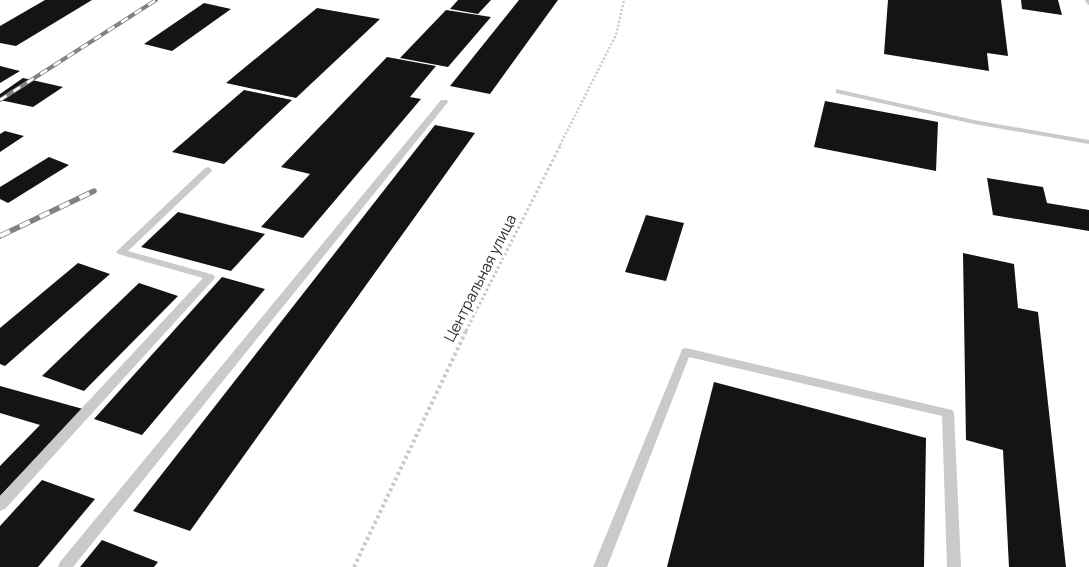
<svg xmlns="http://www.w3.org/2000/svg" width="1089" height="567" font-family="Manrope,sans-serif">
  <style>
    .building { fill: #141414 }
    .lines { fill: none; stroke-linecap: round; stroke-linejoin: round }
    .path-far2 { stroke: #cacaca; stroke-width: 2.5; stroke-dasharray: 2 2; stroke-linecap: butt }
    .path-far1 { stroke: #cacaca; stroke-width: 3; stroke-dasharray: 2.5 2.5; stroke-linecap: butt }
    .path { stroke: #cacaca; stroke-width: 4; stroke-dasharray: 3 3; stroke-linecap: butt }
    .lane { fill: #cacaca; fill-rule: evenodd }
    .rail-far1-casing { stroke: #828282; stroke-width: 4 }
    .rail-casing { stroke: #828282; stroke-width: 5.5 }
    .rail-far1 { stroke: #fff; stroke-width: 2.5; stroke-dasharray: 8; stroke-linecap: butt }
    .rail { stroke: #fff; stroke-width: 4; stroke-dasharray: 11; stroke-linecap: butt }
    .labels { text-anchor: middle; dominant-baseline: central; stroke-width: 5; stroke-linejoin: round; paint-order: stroke }
    .street-label { font-size: 15px; fill: #2d2d2d; stroke: #fff }
  </style>
  <rect width="100%" height="100%" fill="#fff"/>
  <g class="building">
    <polygon points="45,0 92,0 16,46 0,43 0,26"/>
    <polygon points="458,0 491,0 478,14 450,9"/>
    <polygon points="519,0 558,0 490,94 450,86"/>
    <polygon points="888,0 1001,0 1008,56 987,53 989,71 884,54"/>
    <polygon points="1021,0 1058,0 1062,15 1022,9"/>
    <polygon points="204,3 231,9 172,51 144,44"/>
    <polygon points="317,8 380,19 296,98 226,83"/>
    <polygon points="446,10 491,17 448,67 400,58"/>
    <polygon points="387,57 436,66 410,97 421,99 303,238 261,227 310,174 281,167"/>
    <polygon points="0,66 20,71 0,83"/>
    <polygon points="23,78 63,87 33,107 0,100 0,94"/>
    <polygon points="244,90 292,100 224,164 172,152"/>
    <polygon points="825,101 938,122 936,171 814,147"/>
    <polygon points="435,125 475,133 190,531 133,511"/>
    <polygon points="5,131 24,136 0,152 0,134"/>
    <polygon points="49,157 69,165 8,203 0,199 0,187"/>
    <polygon points="987,178 1043,187 1047,203 1089,210 1089,231 993,215"/>
    <polygon points="178,212 265,234 231,271 141,247"/>
    <polygon points="646,215 684,223 666,281 625,272"/>
    <polygon points="963,253 1014,264 1018,308 1038,312 1066,567 1009,567 1003,450 966,440"/>
    <polygon points="78,263 110,274 5,366 0,364 0,328"/>
    <polygon points="222,277 265,289 142,435 94,419"/>
    <polygon points="139,283 178,296 84,391 42,376"/>
    <polygon points="714,382 926,438 924,567 667,567"/>
    <polygon points="0,386 83,409 0,496 0,466 40,425 0,413"/>
    <polygon points="42,480 95,499 38,567 0,567 0,526"/>
    <polygon points="102,540 158,562 154,567 80,567"/>
  </g>
  <g class="lines">
    <polyline class="path-far2" points="560,145 616,35 624,0"/>
    <polyline class="path-far1" points="466,331 561,144"/>
    <polyline class="path" points="354,567 467,329"/>
    <g class="lane">
      <polygon points="1085,0 1089,0 1089,5 1087,4"/>
      <polygon points="836,89 974,120 1089,140 1089,144 974,124 836,93"/>
      <polygon points="441,100 447,100 448,102 73,567 58,567 60,562"/>
      <polygon points="208,167 212,170 211,172 128,251 214,275 215,277 214,279 5,509 0,511 0,496 203,278 118,254 116,252 205,168"/>
      <polygon points="686,348 952,410 954,413 961,567 947,567 942,416 689,357 607,567 593,567 681,352 682,349"/>
    </g>
    <g class="rail-far1-casing">
      <polyline id="rail-far1" points="0,100 156,0"/>
    </g>
    <g class="rail-casing">
      <polyline id="rail" points="0,236 94,191"/>
    </g>
    <use href="#rail-far1" class="rail-far1"/>
    <use href="#rail" class="rail"/>
  </g>
  <g class="labels">
    <g class="street-label">
      <text transform="translate(480 278) rotate(-63)">Центральная улица</text>
    </g>
  </g>
</svg>
